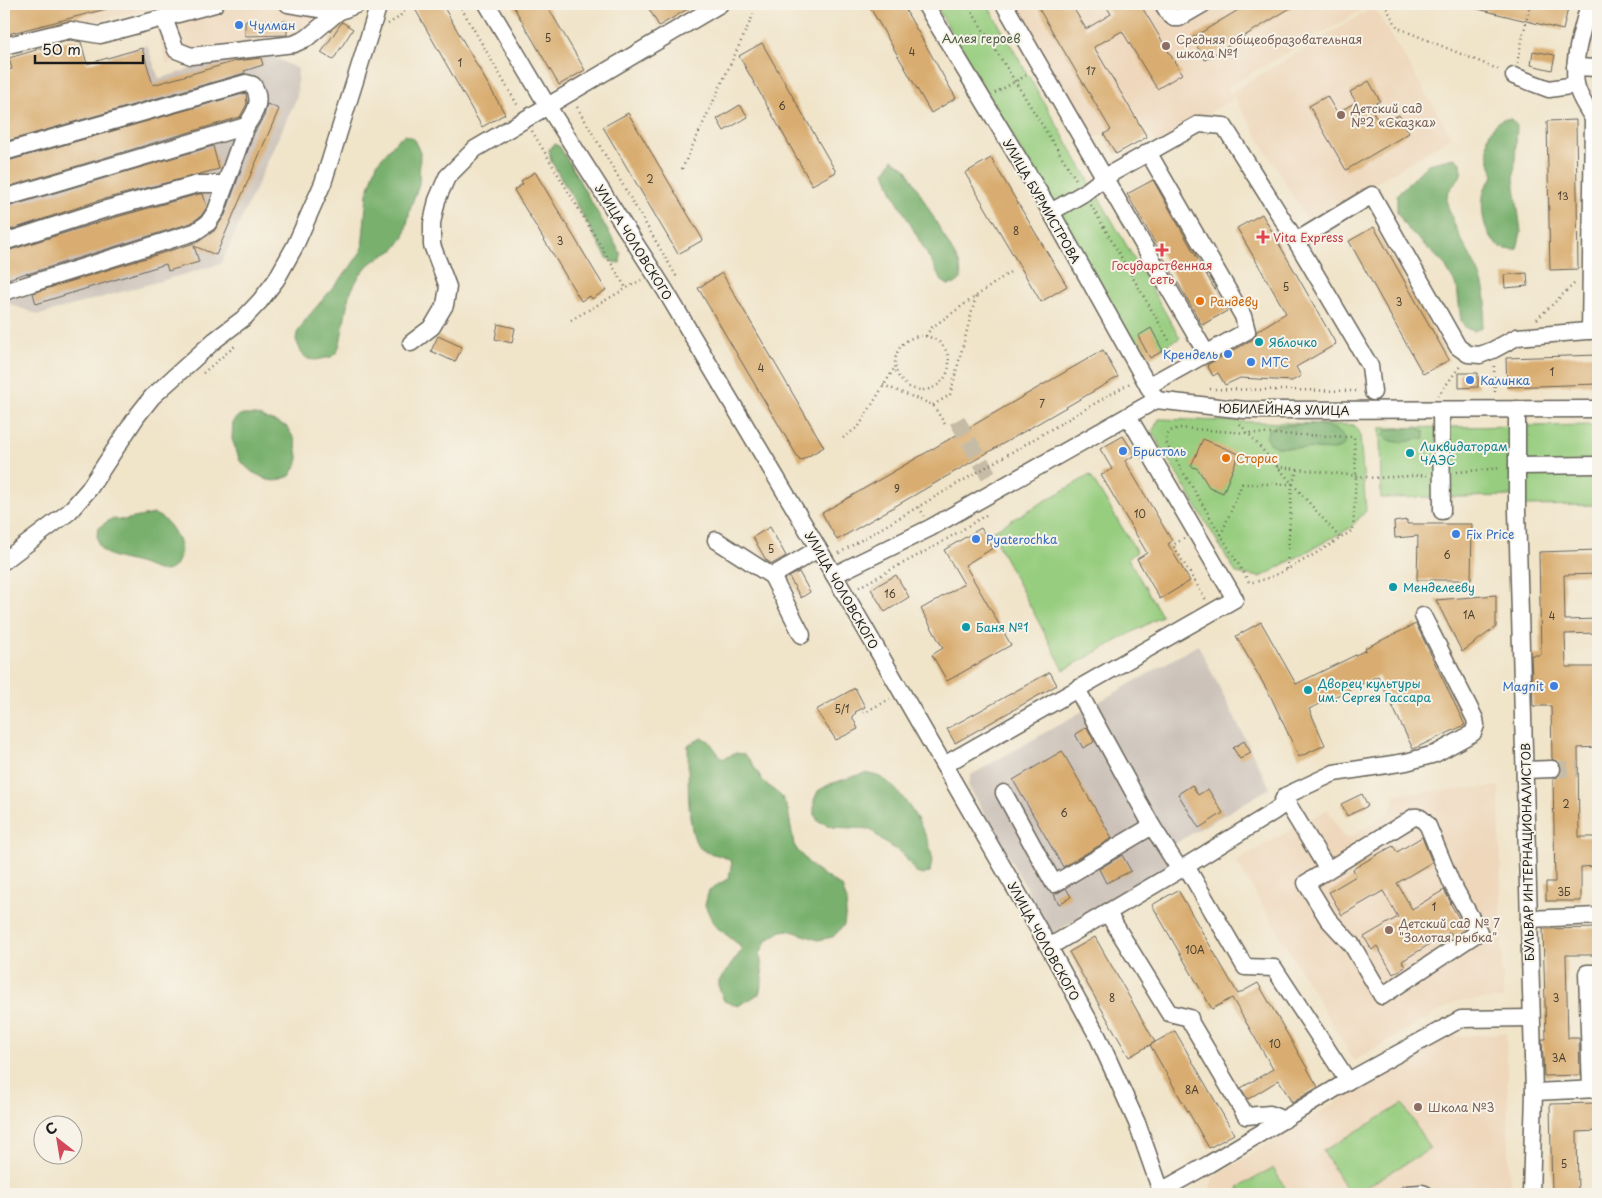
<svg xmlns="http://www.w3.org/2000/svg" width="1602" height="1198" font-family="'Playpen Sans',sans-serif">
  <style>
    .built { fill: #eed7bb }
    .industrial { fill: #ccc2b9 }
    .green { fill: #97cd7f; stroke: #5a744e }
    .forest { fill: #79b06e; stroke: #4a6645 }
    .building { fill: #d9ad71 }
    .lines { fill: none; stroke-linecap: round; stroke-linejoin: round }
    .minor-tunnel { stroke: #c6bca6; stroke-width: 16; stroke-dasharray: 16 8; stroke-linecap: butt }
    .minor-casing { stroke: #666259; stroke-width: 19 }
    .path { stroke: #666259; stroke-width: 2.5; stroke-dasharray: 1 4; stroke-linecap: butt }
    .minor { stroke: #fff; stroke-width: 16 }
    .shop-dot { fill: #3f7fe0; stroke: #f7f3e8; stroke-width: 2 }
    .education-dot { fill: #8d6e63; stroke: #f7f3e8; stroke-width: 2 }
    .health-dot { fill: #e0444e; stroke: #f7f3e8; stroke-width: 2 }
    .food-dot { fill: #e8710a; stroke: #f7f3e8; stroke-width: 2 }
    .culture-dot { fill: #0f9aa8; stroke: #f7f3e8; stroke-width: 2 }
    .labels { text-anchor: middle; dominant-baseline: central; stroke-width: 4; stroke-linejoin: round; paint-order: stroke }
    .number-label { font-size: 10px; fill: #4b4031 }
    .shop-label { font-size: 12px; fill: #366cbe; stroke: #f7f3e8; text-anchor: start }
    .park-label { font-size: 12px; fill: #475a3f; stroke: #f7f3e8 }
    .education-label { font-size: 12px; fill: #785e54; stroke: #f7f3e8; text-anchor: start }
    .street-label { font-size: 12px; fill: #1c1c1c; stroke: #f7f3e8 }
    .health-label { font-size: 12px; fill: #be3a42; stroke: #f7f3e8; text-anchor: start }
    .food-label { font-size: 12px; fill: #c56008; stroke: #f7f3e8; text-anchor: start }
    .culture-label { font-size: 12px; fill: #0d838f; stroke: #f7f3e8; text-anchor: start }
  </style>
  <rect width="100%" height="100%" fill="#f7f3e8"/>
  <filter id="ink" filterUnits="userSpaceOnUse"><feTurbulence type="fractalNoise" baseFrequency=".02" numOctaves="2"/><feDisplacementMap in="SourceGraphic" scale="10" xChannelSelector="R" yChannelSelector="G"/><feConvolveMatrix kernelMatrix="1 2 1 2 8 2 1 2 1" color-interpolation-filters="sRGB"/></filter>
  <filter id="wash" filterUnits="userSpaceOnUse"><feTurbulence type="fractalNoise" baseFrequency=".0096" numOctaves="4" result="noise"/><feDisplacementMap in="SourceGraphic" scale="20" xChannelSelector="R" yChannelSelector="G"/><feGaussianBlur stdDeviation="1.12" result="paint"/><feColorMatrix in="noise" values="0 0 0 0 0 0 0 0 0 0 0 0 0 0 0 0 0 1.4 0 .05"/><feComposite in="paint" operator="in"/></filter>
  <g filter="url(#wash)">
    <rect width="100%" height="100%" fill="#f0e4c9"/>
    <g class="built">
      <polygon points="4,4 360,4 361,12 283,38 166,64 151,9 4,40"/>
      <polygon points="1007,4 1370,4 1371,5 1227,87 1233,99 1157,144 1136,114 1089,142"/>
      <polygon points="1374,7 1452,137 1309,223 1231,92"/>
      <polygon points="1499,786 1503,999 1457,1001 1354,1061 1236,861 1328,809 1343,836 1348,838 1391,812 1395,794"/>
      <polygon points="1506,1033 1510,1194 1208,1194 1214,1177 1443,1037"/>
    </g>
    <g class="industrial">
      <polygon points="147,45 159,79 197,67 261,51 298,69 297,97 221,264 39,315 4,302 4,72 8,70 13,87"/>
      <polygon points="1198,645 1270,788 1164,850 1169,865 1052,934 968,785 971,775"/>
    </g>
    <g class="green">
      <polygon points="935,4 987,4 1180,338 1142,358"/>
      <polygon points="1159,419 1354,425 1360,435 1366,511 1350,528 1261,577 1236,573 1152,432"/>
      <polygon points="1598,425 1598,505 1521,506 1521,496 1381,498 1380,428"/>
      <polygon points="1090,475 1137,552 1128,558 1162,616 1064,670 991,532"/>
      <polygon points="1403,1104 1430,1149 1354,1194 1349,1194 1323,1151"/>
      <polygon points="1273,1168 1289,1194 1242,1194 1238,1188"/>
    </g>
    <g class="forest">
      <path d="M1503 119H1511L1517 126 1514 179 1521 232 1517 249C1488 255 1478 215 1484 192 1485 186 1490 181 1494 176 1488 154 1479 133 1503 119Z"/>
      <polygon points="405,135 413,138 420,152 419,184 411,206 404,237 395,249 369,264 359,276 349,295 340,344 337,352 331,357 316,360 308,359 302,354 296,340 297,333 306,319 349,269 362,250 367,194 377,163 398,139"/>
      <polygon points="555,144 560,147 620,252 621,255 620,263 613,262 607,258 551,161 549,149"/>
      <path d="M1454 158 1461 163C1465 185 1446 184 1447 200 1447 205 1449 210 1451 215 1460 244 1483 269 1486 300 1487 308 1483 319 1482 327L1474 331 1466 328 1461 321 1457 287 1444 264 1406 227 1397 212V194L1428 164Z"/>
      <polygon points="893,159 906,168 960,265 961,279 955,284 948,285 942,281 893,193 885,172"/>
      <polygon points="239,415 256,415 286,426 295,440 298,456 298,463 290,476 276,481 268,480 252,472 240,461 232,439 233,421"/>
      <path d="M1313 424C1329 427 1338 426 1346 442L1341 448 1334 450 1276 447 1269 443 1266 437 1269 429 1276 426Z"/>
      <path d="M1417 427 1424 431 1425 438C1411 440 1395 447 1384 436L1386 430Z"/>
      <path d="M154 514C167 519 174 529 179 542 182 549 181 553 178 560 170 580 152 567 138 563 118 557 92 558 98 528L111 519 124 520Z"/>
      <path d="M702 738 709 741 722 759 736 753 744 754 750 760 763 781 782 797 788 810 794 845 798 851 814 869 842 887 847 901 844 925 833 937 818 940 789 930 781 931 766 941 760 954 763 978 759 994 738 1006 724 1001 719 988V981L742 950 738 944 714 925 705 905 709 890 729 878 732 862C722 853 709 856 700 848 685 834 689 767 688 745Z"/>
      <path d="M865 773C869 774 875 775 880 777 900 786 930 834 932 857 932 861 931 867 930 872L923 875 916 873 903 854 881 840 871 829 833 827 818 821 814 814V800L818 791 830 784Z"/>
    </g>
    <g id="blocks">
      <g class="building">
        <polygon points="4,4 109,4 110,8 4,35"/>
        <polygon points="425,4 442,4 505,114 482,127 415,9"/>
        <polygon points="512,4 546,4 585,70 559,85"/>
        <polygon points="646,4 696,4 659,26"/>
        <polygon points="868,4 902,4 956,98 931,113"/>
        <polygon points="1036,4 1071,4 1086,29 1111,14 1105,4 1140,4 1182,74 1157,89 1122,31 1094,47 1147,137 1116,154 1104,134 1111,130"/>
        <polygon points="1248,4 1297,4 1205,60 1192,38"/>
        <polygon points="1474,4 1569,4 1563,30 1474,8"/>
        <polygon points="245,21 287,21 287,35 245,36"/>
        <polygon points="342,22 353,29 333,60 321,53"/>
        <polygon points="70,40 81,42 87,64 142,48 153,85 236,61 261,58 263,65 244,71 245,73 4,142 4,72 12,69 9,58"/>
        <polygon points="762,43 836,172 812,185 739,56"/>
        <polygon points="1533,51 1555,55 1552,70 1531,65"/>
        <polygon points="1369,81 1380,101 1370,106 1380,125 1399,115 1409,133 1346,170 1309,106 1327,96 1337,113 1356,102 1350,92"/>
        <polygon points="246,93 247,104 240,117 4,188 4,162"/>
        <polygon points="267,104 279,109 216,255 194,246 199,262 168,271 166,264 36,304 33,293 198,242 214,231 225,215 254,133 264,116"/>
        <polygon points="740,105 748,117 724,131 717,119"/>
        <polygon points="628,113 703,240 678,254 603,127"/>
        <polygon points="1576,120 1578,269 1550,270 1547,121"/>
        <polygon points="213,146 219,169 100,200 4,232 4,208"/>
        <polygon points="991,158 1067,286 1041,302 965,173"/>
        <polygon points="535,172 606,290 592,299 590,296 581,301 514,190 523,184 521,181"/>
        <polygon points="1153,180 1227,311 1202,325 1127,194"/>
        <polygon points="199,194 203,194 207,207 201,216 191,223 27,274 27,273 4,280 4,252 106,220"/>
        <polygon points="1262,214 1336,344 1296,367 1301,376 1292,381 1240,378 1225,385 1218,373 1213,376 1207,365 1252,340 1255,336 1257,331 1286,313 1237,228"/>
        <polygon points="1374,227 1449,360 1423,374 1349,241"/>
        <polygon points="722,273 824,447 800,461 698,288"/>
        <polygon points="1527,273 1528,286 1505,288 1504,275"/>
        <polygon points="498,324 515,328 512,343 495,339"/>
        <polygon points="1151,328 1163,351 1150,358 1138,336"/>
        <polygon points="438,336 462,347 455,362 431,351"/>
        <polygon points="1103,350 1118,377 837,540 822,513"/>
        <polygon points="1598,355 1598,384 1507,387 1506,358"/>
        <polygon points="1459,373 1478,373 1478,387 1459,388"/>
        <polygon points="1123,436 1135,455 1125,461 1172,541 1168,544 1190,581 1160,599 1137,559 1147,553 1101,475 1112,469 1100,449"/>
        <polygon points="1203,439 1239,454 1223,493 1209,487 1198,469 1191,466"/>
        <polygon points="1407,520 1407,524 1472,524 1471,580 1417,580 1418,536 1395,538 1394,522"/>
        <polygon points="770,527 786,556 772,564 766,560 753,537"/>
        <polygon points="981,528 993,548 965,565 1011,645 947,681 932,655 943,648 921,609 964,584 944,550"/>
        <polygon points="1598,550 1598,574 1564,575 1565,620 1598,619 1598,633 1565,634 1566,667 1598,667 1598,747 1578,748 1579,837 1598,837 1598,866 1581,867 1581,901 1546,901 1546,882 1555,882 1553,779 1558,777 1562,769 1560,763 1552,759 1551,706 1533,706 1531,655 1541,655 1539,552"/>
        <polygon points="799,572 810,592 801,598 789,577"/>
        <polygon points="896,575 909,597 885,612 871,589"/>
        <polygon points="1496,595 1496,627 1462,652 1436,600"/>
        <polygon points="1261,622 1296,684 1366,650 1365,648 1416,624 1465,725 1413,749 1378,676 1309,709 1325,745 1299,757 1271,697 1236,636"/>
        <polygon points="1050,672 1057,685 955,743 947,729"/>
        <polygon points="855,688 865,707 855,712 856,713 852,716 858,729 836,740 816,710"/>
        <polygon points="1087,727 1094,742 1083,748 1075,734"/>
        <polygon points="1244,741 1251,753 1240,759 1233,748"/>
        <polygon points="1062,751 1112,838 1063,867 1013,780"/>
        <polygon points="1192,785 1198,795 1208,789 1223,813 1199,828 1178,794"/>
        <polygon points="1362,794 1368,806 1347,816 1341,804"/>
        <polygon points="1422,837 1432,862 1397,883 1412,909 1444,890 1451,903 1450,903 1465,929 1453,937 1450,932 1402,961 1405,967 1393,974 1377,946 1372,950 1364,937 1398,917 1383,891 1342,915 1329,892 1356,876 1353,869 1380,853 1393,846 1397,852"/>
        <polygon points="1122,855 1131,871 1106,883 1099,869"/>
        <polygon points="1066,888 1071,897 1059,904 1054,895"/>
        <polygon points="1178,890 1238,994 1258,983 1318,1087 1292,1103 1279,1080 1248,1099 1241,1088 1273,1069 1232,998 1212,1009 1152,905"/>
        <polygon points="1598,928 1598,955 1566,955 1568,1038 1579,1038 1580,1075 1544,1076 1542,1039 1546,1039 1543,929"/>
        <polygon points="1095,937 1155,1042 1129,1057 1069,952"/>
        <polygon points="1175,1031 1234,1134 1209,1148 1150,1045"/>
        <polygon points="1598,1103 1598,1131 1577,1132 1578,1194 1552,1194 1550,1104"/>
      </g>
    </g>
  </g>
  <g filter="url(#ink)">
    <use href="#blocks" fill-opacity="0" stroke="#666259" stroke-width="1"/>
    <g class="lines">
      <g class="minor-tunnel">
        <polyline points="957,420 997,490"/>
        <polyline points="1552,769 1578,769"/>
      </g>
      <g class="minor-casing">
        <g id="minor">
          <polyline points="288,4 338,12 358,4"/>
          <polyline points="487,4 547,105 665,290 834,575 1049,947 1098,1037 1137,1123 1162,1194"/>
          <polyline points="925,4 1051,212 1156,400"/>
          <polyline points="1004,4 1206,353"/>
          <polyline points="1163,4 1169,14 1174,18 1179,18 1203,4"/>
          <path d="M1589 4C1583 27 1572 60 1576 84 1579 98 1587 107 1593 119L1590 331"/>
          <polyline points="164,18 176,50 191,56 294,44 307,38 338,12"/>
          <polyline points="4,46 70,30 100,35 215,4"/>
          <polyline points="1575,67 1598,68"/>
          <polyline points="1514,76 1549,89 1576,85"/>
          <path d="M4 152 246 83 253 85C263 100 255 113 246 126L4 198"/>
          <polyline points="1051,212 1084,193 1105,177 1199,124 1224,126 1296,241 1370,366 1373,392"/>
          <polyline points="1296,241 1372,195 1458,347 1468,354 1480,355 1493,350 1517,337 1598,330"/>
          <polyline points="4,242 103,210 198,184 226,184"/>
          <polyline points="4,292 195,232 208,223 216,211 246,126"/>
          <polyline points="411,343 432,327 445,305 448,287 432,245 432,223 437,200 447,177 475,149 720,4"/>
          <polyline points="1148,386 1247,331 1243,316 1148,152"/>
          <polyline points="1517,409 1517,511 1534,1092 1531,1194"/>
          <polyline points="1441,410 1442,511"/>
          <polyline points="1518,466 1598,465"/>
          <polyline points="716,540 772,576"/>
          <polyline points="4,561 69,512 89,489 137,416 152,397 215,340 244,318 260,301 276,280 295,246 323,183 379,4"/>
          <polyline points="834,575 930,528 1156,400 1245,410 1598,409"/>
          <polyline points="802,635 772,576 818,549"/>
          <polyline points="1077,689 1152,826 1180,870"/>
          <polyline points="944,765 1235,599 1128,416"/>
          <polyline points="1525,770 1552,769"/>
          <polyline points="1004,793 1054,884 1152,826"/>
          <path d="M1284 801 1289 806 1328 870 1306 883 1328 919 1352 945 1382 996 1479 932 1451 882 1428 826C1424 821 1421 816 1414 817L1328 870"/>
          <polyline points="1186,866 1245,967 1274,968 1348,1081"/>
          <polyline points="1107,912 1169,1013 1190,1018 1191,1023 1246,1116 1270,1114 1284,1120"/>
          <polyline points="1529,919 1598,916"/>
          <polyline points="1049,947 1186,866 1273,812 1280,807 1285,796 1334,773 1406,762 1435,754 1473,733 1476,725 1475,719 1423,616"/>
          <polyline points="1591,1089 1587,973 1598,973"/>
          <polyline points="1534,1092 1598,1089"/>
          <polyline points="1161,1191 1209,1164 1348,1081 1461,1019 1531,1018"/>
          <polyline points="1407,1194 1422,1193 1425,1194"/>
        </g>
      </g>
      <g class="path">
        <polyline points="459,4 518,106"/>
        <polyline points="967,4 1077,181"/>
        <polyline points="1384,4 1398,28 1500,70"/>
        <polyline points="388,24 398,18 411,4"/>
        <polyline points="1517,63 1530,4"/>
        <polyline points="995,93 1027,75"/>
        <polyline points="577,107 678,279"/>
        <polyline points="532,131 626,288"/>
        <polyline points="682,169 755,11"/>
        <polyline points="1091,205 1170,342"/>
        <polyline points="1537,319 1576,282"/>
        <polyline points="571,320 641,280"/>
        <circle cx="922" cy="363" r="27"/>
        <polyline points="926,336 931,328 1013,270"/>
        <polyline points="1494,366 1495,395"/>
        <polyline points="203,373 235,346"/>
        <polyline points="883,385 933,405 946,426"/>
        <polyline points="1210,389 1357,391"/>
        <polyline points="1438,396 1460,366"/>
        <polyline points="933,405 950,395 976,296"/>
        <polyline points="1240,424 1340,538"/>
        <path d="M1180 428 1247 433 1354 437 1356 476 1353 530C1335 542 1268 585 1249 582L1167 445C1165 434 1169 430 1180 428Z"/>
        <polyline points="843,438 859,426 895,367"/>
        <polyline points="1277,467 1298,469"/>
        <polyline points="1457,472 1501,468"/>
        <polyline points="919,507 924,516"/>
        <polyline points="1221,535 1242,484 1292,484"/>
        <polyline points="1184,538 1173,545 1206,600"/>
        <polyline points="839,553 1130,383"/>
        <polyline points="1287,569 1292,484 1298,469 1375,478 1427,475"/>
        <polyline points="859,587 939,544 986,515"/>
        <polyline points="863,713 890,699"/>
        <polyline points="1596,1145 1598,1145"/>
      </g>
      <use href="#minor" class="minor"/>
    </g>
  </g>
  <g class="shop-dot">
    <circle cx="239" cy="25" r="5"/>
    <circle cx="1228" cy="354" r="5"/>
    <circle cx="1251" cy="362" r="5"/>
    <circle cx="1470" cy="380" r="5"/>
    <circle cx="1123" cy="451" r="5"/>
    <circle cx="1456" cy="534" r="5"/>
    <circle cx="976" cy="539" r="5"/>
    <circle cx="1554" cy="686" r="5"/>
  </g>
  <g class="education-dot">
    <circle cx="1166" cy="46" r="5"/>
    <circle cx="1341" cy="115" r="5"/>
    <circle cx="1389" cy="930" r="5"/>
    <circle cx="1418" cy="1107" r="5"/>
  </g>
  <g class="health-dot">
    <path d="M1260.5 229.5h5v5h5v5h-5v5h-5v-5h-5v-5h5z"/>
    <path d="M1159.5 242.5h5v5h5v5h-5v5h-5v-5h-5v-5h5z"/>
  </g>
  <g class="food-dot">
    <circle cx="1200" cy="301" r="5"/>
    <circle cx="1226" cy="458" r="5"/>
  </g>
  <g class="culture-dot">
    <circle cx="1259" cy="342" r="5"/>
    <circle cx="1410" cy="453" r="5"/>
    <circle cx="1393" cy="587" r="5"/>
    <circle cx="966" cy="627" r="5"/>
    <circle cx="1308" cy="690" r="5"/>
  </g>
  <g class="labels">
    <g class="number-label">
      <text x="548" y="37">5</text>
      <text x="912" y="51">4</text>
      <text x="460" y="62">1</text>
      <text x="1091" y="70">17</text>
      <text x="782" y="105">6</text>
      <text x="650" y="178">2</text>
      <text x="1563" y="195">13</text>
      <text x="1016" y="230">8</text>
      <text x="560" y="240">3</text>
      <text x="1286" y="286">5</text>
      <text x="1399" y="301">3</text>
      <text x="761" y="367">4</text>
      <text x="1552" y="371">1</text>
      <text x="1042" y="403">7</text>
      <text x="897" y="488">9</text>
      <text x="1140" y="513">10</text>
      <text x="771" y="548">5</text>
      <text x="1447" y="554">6</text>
      <text x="890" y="593">16</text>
      <text x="1469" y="614">1А</text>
      <text x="1552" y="615">4</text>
      <text x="842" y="708">5/1</text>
      <text x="1566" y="803">2</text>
      <text x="1064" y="812">6</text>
      <text x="1564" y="891">3Б</text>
      <text x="1434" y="906">1</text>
      <text x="1195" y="949">10А</text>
      <text x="1112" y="997">8</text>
      <text x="1556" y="997">3</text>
      <text x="1275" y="1043">10</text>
      <text x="1559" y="1057">3А</text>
      <text x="1192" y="1089">8А</text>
      <text x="1564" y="1163">5</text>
    </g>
    <g class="shop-label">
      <text x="249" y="25">Чулман</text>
      <text x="1218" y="354" text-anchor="end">Крендель</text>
      <text x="1261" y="362">МТС</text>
      <text x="1480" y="380">Калинка</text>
      <text x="1133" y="451">Бристоль</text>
      <text x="1466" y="534">Fix Price</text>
      <text x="986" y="539">Pyaterochka</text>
      <text x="1544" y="686" text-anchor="end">Magnit</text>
    </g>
    <g class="park-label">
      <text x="981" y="38">Аллея героев</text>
    </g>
    <g class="education-label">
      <text x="1176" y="39">Средняя общеобразовательная<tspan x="1176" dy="14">школа №1</tspan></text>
      <text x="1351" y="108">Детский сад<tspan x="1351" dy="14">№2 «Сказка»</tspan></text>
      <text x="1399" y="923">Детский сад № 7<tspan x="1399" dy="14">"Золотая рыбка"</tspan></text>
      <text x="1428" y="1107">Школа №3</text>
    </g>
    <g class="street-label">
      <text transform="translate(1042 201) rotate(60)">УЛИЦА БУРМИСТРОВА</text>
      <text transform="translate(634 242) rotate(58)">УЛИЦА ЧОЛОВСКОГО</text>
      <text transform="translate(1284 409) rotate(1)">ЮБИЛЕЙНАЯ УЛИЦА</text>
      <text transform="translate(842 590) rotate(60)">УЛИЦА ЧОЛОВСКОГО</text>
      <text transform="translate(1527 852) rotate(-91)">БУЛЬВАР ИНТЕРНАЦИОНАЛИСТОВ</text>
      <text transform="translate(1044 941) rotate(61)">УЛИЦА ЧОЛОВСКОГО</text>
    </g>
    <g class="health-label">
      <text x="1273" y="237">Vita Express</text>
      <text x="1162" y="265" text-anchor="middle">Государственная<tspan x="1162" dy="14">сеть</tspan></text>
    </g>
    <g class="food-label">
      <text x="1210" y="301">Рандеву</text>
      <text x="1236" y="458">Сторис</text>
    </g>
    <g class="culture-label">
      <text x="1269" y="342">Яблочко</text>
      <text x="1420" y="446">Ликвидаторам<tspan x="1420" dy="14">ЧАЭС</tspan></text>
      <text x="1403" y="587">Менделееву</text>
      <text x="976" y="627">Баня №1</text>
      <text x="1318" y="683">Дворец культуры<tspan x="1318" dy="14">им. Сергея Гассара</tspan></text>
    </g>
  </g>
  <rect width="1602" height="1198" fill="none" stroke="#f7f3e8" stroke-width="20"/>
  <g transform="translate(58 1140) rotate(329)"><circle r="24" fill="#f7f3e8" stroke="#9f9d96"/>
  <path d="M0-4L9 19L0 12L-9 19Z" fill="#d1495b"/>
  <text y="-8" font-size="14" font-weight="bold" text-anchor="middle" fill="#1c1c1c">С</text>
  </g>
  <path d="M35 55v8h108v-8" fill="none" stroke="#1c1c1c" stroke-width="2.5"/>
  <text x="42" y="55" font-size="15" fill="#1c1c1c" stroke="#f7f3e8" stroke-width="4" paint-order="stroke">50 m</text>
</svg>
